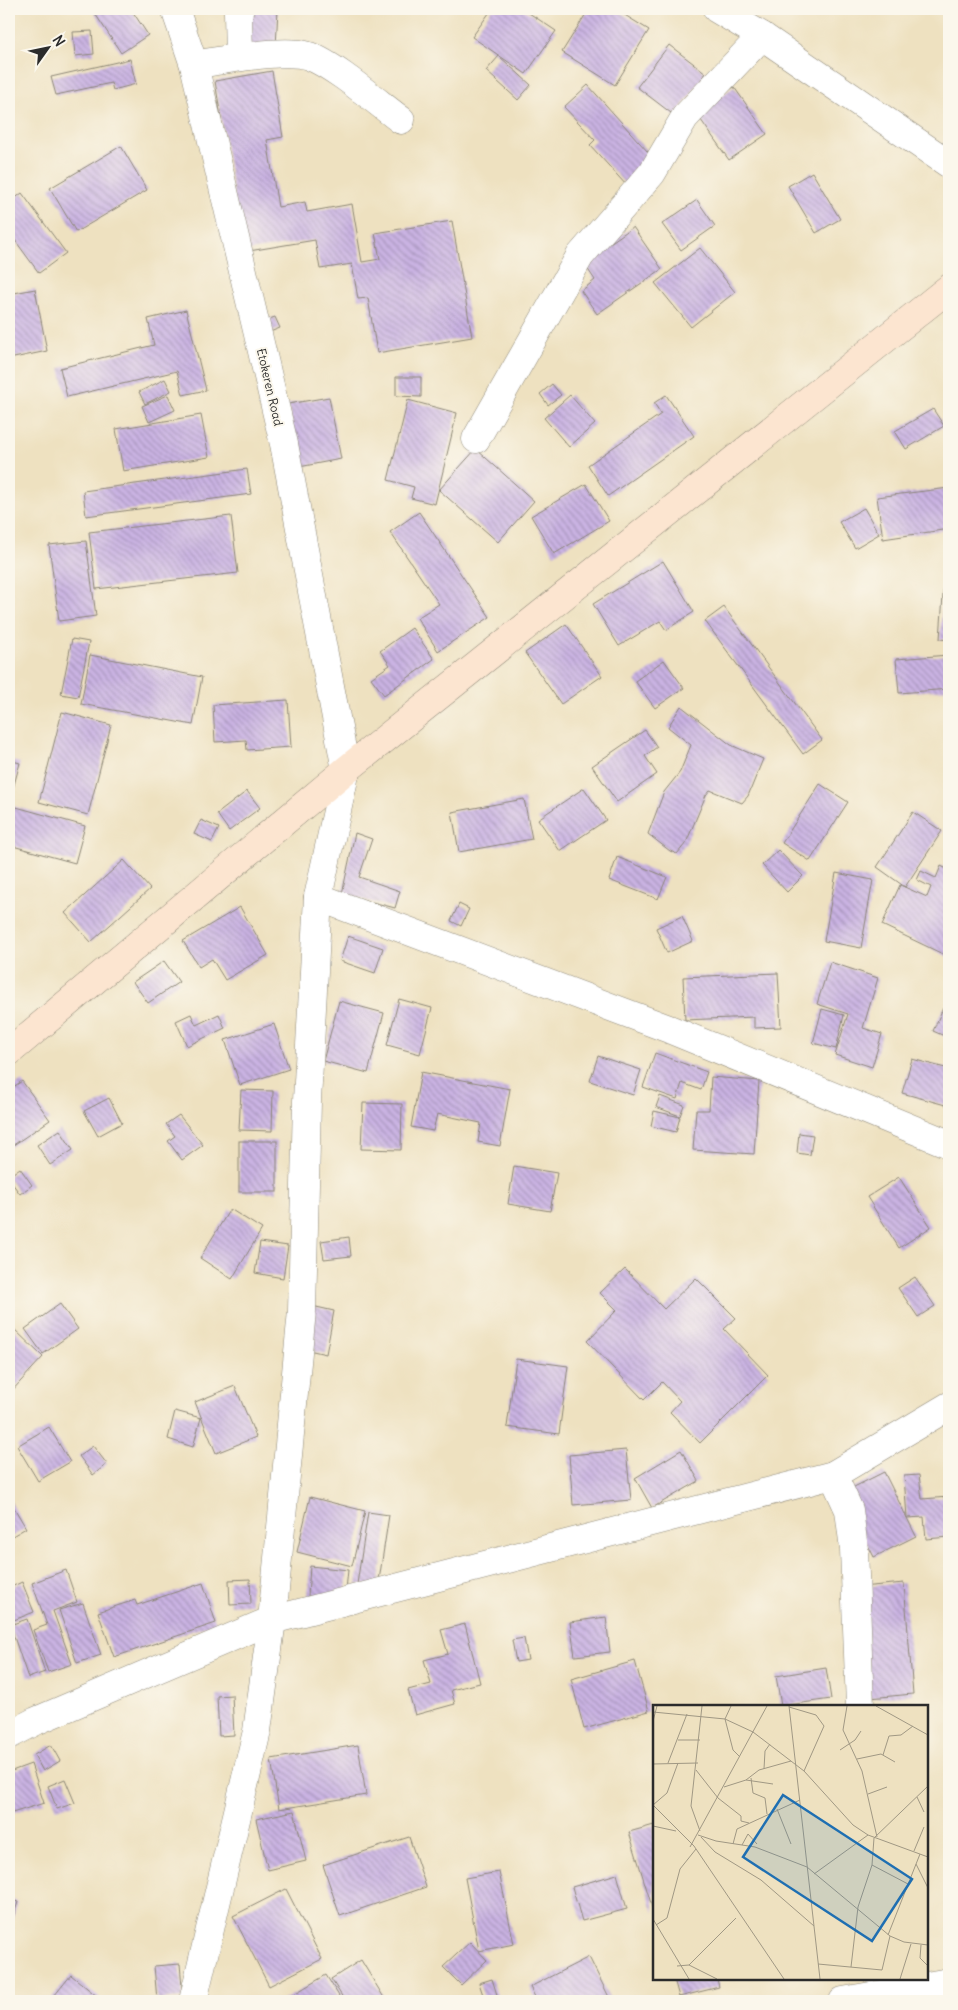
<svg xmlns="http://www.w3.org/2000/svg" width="958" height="2010" font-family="Delius,sans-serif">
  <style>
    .building { fill: url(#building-back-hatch) }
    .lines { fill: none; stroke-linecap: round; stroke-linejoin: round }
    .street-casing { stroke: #8c8676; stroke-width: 29 }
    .secondary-casing { stroke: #8c8676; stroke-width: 29 }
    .street { stroke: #fff; stroke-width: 28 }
    .secondary { stroke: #fce5d0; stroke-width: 28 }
    .labels { text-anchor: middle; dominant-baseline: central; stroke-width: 4; stroke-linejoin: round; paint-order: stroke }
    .street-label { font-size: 12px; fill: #2b2b2b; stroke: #fbf7ec }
    .inset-road { fill: none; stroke: #a09884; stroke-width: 1 }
    .view { fill: #1f6fb2; fill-opacity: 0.15; stroke: #1f6fb2; stroke-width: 2.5 }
    .inset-edge { fill: none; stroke: #2b2b2b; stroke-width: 2.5 }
  </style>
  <defs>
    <pattern id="building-back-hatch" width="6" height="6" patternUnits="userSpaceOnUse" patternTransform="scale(1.25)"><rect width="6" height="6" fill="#cab3e3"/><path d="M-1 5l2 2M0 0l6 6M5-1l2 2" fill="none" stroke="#a492b8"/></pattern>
  </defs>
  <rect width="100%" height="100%" fill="#fbf7ec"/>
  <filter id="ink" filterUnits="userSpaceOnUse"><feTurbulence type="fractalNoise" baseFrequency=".02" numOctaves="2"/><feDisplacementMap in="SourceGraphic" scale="10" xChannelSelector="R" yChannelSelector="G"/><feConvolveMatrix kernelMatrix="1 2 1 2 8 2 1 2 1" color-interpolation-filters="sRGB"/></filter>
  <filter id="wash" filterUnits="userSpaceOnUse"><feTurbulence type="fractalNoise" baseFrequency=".0096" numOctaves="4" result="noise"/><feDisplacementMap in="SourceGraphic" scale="20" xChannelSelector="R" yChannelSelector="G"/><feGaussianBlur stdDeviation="1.12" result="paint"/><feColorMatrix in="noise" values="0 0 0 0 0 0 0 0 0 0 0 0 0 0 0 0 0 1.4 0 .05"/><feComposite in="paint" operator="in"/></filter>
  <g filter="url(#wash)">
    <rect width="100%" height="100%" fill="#eee1c0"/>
    <g id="blocks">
      <g class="building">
        <polygon points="92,9 131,9 148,35 121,53"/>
        <polygon points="245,9 278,9 276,47 244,45"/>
        <polygon points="492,9 523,9 556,31 526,74 472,37"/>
        <polygon points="589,9 615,9 649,30 615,85 562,52"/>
        <polygon points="92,31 94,54 75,56 73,32"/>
        <polygon points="669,45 706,73 675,116 637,87"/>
        <polygon points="499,56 531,85 518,100 486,71"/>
        <polygon points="130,59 136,84 113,90 111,83 56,95 51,77"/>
        <polygon points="272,71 283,137 267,140 278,207 305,202 307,212 352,204 362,262 380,259 375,233 452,221 472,337 377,353 368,298 358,299 352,264 320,269 315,240 243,252 215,81"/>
        <polygon points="588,85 656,161 627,186 590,145 595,140 564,107"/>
        <polygon points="734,87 767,134 729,160 696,113"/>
        <polygon points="121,146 147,190 76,232 50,188"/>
        <polygon points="812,172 840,219 816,233 788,186"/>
        <polygon points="22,193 66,253 39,273 9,232 9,203"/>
        <polygon points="697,200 715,226 681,250 662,224"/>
        <polygon points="633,227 662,269 597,314 581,291 595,280 583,262"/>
        <polygon points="700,248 735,292 691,327 655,283"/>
        <polygon points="35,289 47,351 9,359 9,294"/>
        <polygon points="186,310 206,390 183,395 177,371 67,397 60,368 154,345 148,319"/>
        <polygon points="275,317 280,328 265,334 261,322"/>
        <polygon points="396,377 421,377 421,397 396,396"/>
        <polygon points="165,379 171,391 145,404 139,392"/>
        <polygon points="552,384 561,395 548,405 540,394"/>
        <polygon points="168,395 175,410 149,422 142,406"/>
        <polygon points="570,395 595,424 569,447 544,418"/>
        <polygon points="666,395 694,436 608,496 588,465 661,414 654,403"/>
        <polygon points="329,397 341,459 299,467 288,404"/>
        <polygon points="408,400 457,413 435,504 411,498 414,487 388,480"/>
        <polygon points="933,409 944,426 906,449 895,431"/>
        <polygon points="201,415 209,457 123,471 116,429"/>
        <polygon points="476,449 534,501 498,542 439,490"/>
        <polygon points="247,469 251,494 86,516 83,491"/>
        <polygon points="586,484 609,521 554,554 531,516"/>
        <polygon points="949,488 949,529 883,539 877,497"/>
        <polygon points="864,508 879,534 855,548 839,522"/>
        <polygon points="419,512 490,617 438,651 417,618 439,604 390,532"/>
        <polygon points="231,516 238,573 96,589 89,532"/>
        <polygon points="86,541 96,616 59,621 49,545"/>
        <polygon points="663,561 694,612 666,630 660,621 619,646 593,604"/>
        <polygon points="945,566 949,566 949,640 940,639"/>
        <polygon points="724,607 822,740 803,754 705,621"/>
        <polygon points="566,624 602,676 561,704 525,653"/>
        <polygon points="412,628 434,659 384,695 371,678 390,665 380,651"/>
        <polygon points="72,639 89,642 78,697 61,694"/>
        <polygon points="90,655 202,677 193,725 81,704"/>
        <polygon points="949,655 949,689 899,693 896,659"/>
        <polygon points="664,660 684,688 655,708 635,681"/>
        <polygon points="288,700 291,747 247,750 246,740 215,742 213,705"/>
        <polygon points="681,706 731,745 763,759 748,796 742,803 710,790 706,795 686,843 677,854 670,851 648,834 664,792 680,772 691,745 668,727"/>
        <polygon points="62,712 111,725 88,815 39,802"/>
        <polygon points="645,730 657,747 645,756 657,774 617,802 592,766"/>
        <polygon points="9,760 20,763 9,803"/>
        <polygon points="820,784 848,802 810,861 782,843"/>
        <polygon points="584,788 606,820 560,851 538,819"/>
        <polygon points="247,791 260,808 229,831 217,814"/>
        <polygon points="524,799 532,839 459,852 452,812"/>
        <polygon points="9,805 85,826 75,863 9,845 12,834 9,833"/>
        <polygon points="913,812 942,831 905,887 877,867"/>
        <polygon points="201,820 219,828 212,842 194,834"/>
        <polygon points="355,833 372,839 359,877 400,891 395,908 342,894"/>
        <polygon points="778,850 803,876 787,892 762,865"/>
        <polygon points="617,857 667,877 658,899 609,880"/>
        <polygon points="124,860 150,889 91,942 65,913"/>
        <polygon points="941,866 949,870 949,957 882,925 900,885 927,897 931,887 917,880 921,871 936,878"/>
        <polygon points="836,873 873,880 861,948 824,941"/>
        <polygon points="459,904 469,909 461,926 451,921"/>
        <polygon points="240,907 268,955 225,980 212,959 199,967 183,941"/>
        <polygon points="682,916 693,941 667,953 656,928"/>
        <polygon points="348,936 383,948 375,973 340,961"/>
        <polygon points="164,961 179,982 148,1003 133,982"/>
        <polygon points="830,962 878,978 863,1028 882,1034 872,1067 835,1055 848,1014 817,1004"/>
        <polygon points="778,973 781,1027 754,1028 754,1017 685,1020 683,977"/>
        <polygon points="399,999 432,1008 420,1054 387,1045"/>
        <polygon points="339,1001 384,1013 368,1073 323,1061"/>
        <polygon points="943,1008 949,1011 949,1038 933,1031"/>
        <polygon points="822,1009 844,1015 836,1049 813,1043"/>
        <polygon points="191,1014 196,1025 219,1014 225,1028 187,1046 176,1021"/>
        <polygon points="274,1024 289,1069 240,1085 225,1040"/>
        <polygon points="655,1053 707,1072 701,1090 682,1083 677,1099 643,1087"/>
        <polygon points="598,1056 641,1070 633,1095 590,1081"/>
        <polygon points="912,1059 949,1069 949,1106 902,1093"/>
        <polygon points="421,1072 510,1089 500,1146 478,1142 481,1123 437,1114 433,1131 411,1127"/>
        <polygon points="711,1077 759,1081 754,1154 693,1150 696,1110 709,1110"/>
        <polygon points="22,1081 50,1120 9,1148 9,1090"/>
        <polygon points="241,1090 273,1091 272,1131 239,1130"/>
        <polygon points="660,1096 684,1105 680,1116 656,1107"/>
        <polygon points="109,1098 122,1123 98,1136 84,1111"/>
        <polygon points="363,1103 402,1104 401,1150 361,1149"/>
        <polygon points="654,1111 680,1117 676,1132 651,1126"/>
        <polygon points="179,1115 203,1145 182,1160 168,1141 175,1136 166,1124"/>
        <polygon points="60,1130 73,1150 50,1165 37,1145"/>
        <polygon points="799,1133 813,1135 810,1155 797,1153"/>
        <rect x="239" y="1141" width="38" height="51"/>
        <polygon points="514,1166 557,1173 550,1211 508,1204"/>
        <polygon points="20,1168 32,1185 20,1194 9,1179 9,1176"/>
        <polygon points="899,1177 931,1227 899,1248 867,1197"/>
        <polygon points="230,1209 262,1229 232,1279 200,1258"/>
        <polygon points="349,1237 351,1256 324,1259 321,1241"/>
        <polygon points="260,1242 288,1246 283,1278 255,1273"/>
        <polygon points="625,1269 664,1309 696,1278 736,1318 724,1329 768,1375 700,1443 670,1412 680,1401 662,1382 644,1400 587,1341 617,1310 600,1293"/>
        <polygon points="915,1277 935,1306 918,1317 898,1288"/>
        <polygon points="60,1304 78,1329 43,1354 25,1329"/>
        <polygon points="312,1306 334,1311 326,1354 304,1349"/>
        <polygon points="11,1326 43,1357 9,1394 9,1328"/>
        <polygon points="516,1359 568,1366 559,1434 507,1427"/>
        <polygon points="235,1386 256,1437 216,1453 195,1402"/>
        <polygon points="175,1411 201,1418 193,1447 168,1439"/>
        <polygon points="49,1427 70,1462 38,1481 17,1446"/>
        <polygon points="93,1446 107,1464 93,1475 79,1456"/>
        <polygon points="626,1450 631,1500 573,1505 569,1455"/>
        <polygon points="681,1450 699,1481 652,1508 635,1478"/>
        <polygon points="884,1472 916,1536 874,1557 842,1493"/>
        <polygon points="919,1475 922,1499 949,1497 949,1537 926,1539 924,1517 907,1518 904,1476"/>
        <polygon points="310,1497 365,1511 352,1566 297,1552"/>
        <polygon points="9,1499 26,1528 9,1538"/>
        <polygon points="368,1512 389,1515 378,1587 357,1584"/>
        <polygon points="310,1566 348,1570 345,1600 308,1596"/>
        <polygon points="66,1570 77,1602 53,1611 72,1664 48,1672 33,1630 47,1625 32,1583"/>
        <polygon points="250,1579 251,1604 230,1605 229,1580"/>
        <polygon points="22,1582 34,1612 9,1622 9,1588"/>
        <polygon points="203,1583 216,1623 114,1657 98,1612 135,1600 137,1605"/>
        <polygon points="904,1583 913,1694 870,1698 861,1587"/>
        <polygon points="83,1603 101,1655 77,1663 59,1610"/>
        <polygon points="606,1617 610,1652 575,1656 570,1622"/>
        <polygon points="27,1619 45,1672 28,1678 10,1625"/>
        <polygon points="465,1624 480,1683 451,1690 455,1704 415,1715 408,1690 431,1684 424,1660 448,1654 441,1630"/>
        <polygon points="524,1638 528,1660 516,1662 512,1640"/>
        <polygon points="635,1661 649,1711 584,1729 571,1679"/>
        <polygon points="826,1668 831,1699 781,1706 776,1676"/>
        <polygon points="232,1695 234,1735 219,1736 217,1696"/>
        <polygon points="51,1745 60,1761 43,1771 34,1755"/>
        <polygon points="358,1745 366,1795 279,1809 271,1759"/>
        <polygon points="31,1764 44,1803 9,1814 9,1772"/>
        <polygon points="65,1779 75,1803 57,1809 48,1786"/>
        <polygon points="294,1811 306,1861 268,1870 256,1819"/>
        <polygon points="654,1825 654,1913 629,1832"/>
        <polygon points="409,1837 426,1887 340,1916 323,1865"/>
        <polygon points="499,1872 514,1944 479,1951 465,1878"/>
        <polygon points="617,1874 627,1909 582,1921 572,1887"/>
        <polygon points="286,1889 322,1959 269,1986 233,1916"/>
        <polygon points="9,1899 18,1902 9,1930"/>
        <polygon points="470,1942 487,1960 461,1985 443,1967"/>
        <polygon points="589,1957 611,2001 537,2001 530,1987"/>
        <polygon points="361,1960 386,2001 345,2001 331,1979"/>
        <polygon points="180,1964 183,1998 157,2000 154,1966"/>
        <polygon points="71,1975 103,2001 50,2001"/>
        <polygon points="326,1975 342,2001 282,2001"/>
        <polygon points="492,1979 499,2001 485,2001 479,1983"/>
        <polygon points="674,1979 717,1979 719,1987 679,1997"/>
      </g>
    </g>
  </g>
  <g filter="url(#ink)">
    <use href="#blocks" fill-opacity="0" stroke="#8c8676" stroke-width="1"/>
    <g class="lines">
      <g class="street-casing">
        <g id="street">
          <polyline points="175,9 194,65 284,444 346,770 318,897 307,1101 302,1311 272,1620 257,1731 193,2001"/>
          <polyline points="717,9 762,36 949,164"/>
          <polyline points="239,57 238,12 240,9"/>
          <path d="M194 65C221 60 285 48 309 56 334 65 378 103 401 120"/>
          <polyline points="476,439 580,256 652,173 685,117 762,36"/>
          <polyline points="318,897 669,1029 949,1144"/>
          <polyline points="833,1475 849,1510 854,1549 860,1706"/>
          <polyline points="9,1735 36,1721 272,1620 833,1475 949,1406"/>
          <polyline points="843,2001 949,1982"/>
        </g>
      </g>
      <g class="secondary-casing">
        <polyline id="secondary" points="9,1052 346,770 949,288"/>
      </g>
      <use href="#street" class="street"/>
      <use href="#secondary" class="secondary"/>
    </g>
  </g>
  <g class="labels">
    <g class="street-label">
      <text transform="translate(270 387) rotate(77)">Etokeren Road</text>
    </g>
  </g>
  <g transform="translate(653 1705)">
    <rect width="275" height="275" fill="#eee1c0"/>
    <path class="inset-road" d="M78 1 72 14 80 45 87 52M136 1 167 274M194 1 190 25 209 66 224 132M223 1 275 30M136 2 163 10 171 21 151 66M0 7 72 14 100 27 151 66 200 120 215 130 275 152M0 16 4 1M25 35H47M187 45 202 35 208 26M230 50 236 31 248 30 260 21M204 54 228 49 242 57M15 58 34 9M0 59 45 58M111 64 112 46 117 39M43 65 65 93 88 111V116L96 118M98 73 100 88 112 93 114 109M93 75 106 65 138 56M71 82 93 75 120 79M215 89 234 82M264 92 271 107M0 100 14 88 25 58M0 100 41 141 131 274M124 104 138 139M0 121 23 126M47 126 38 101 49 1M45 130 63 136 102 142 154 162 237 231 251 237 275 240M48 132 62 147 108 175 161 221M80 139 84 124 147 95M89 140 95 129 104 139M37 142 114 1M261 146 271 122M263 159 275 183M219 160 255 179M161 169 215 130M0 214 36 274M3 220 14 213 27 164 43 144M235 230 267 149M268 240 267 253 275 261M165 259 229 265 237 231M36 260 83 213M24 261 36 260 64 274M198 262 205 202 219 160 221 133 275 81M247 274 258 239"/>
    <path class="view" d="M130 90 259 174 219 236 90 152Z"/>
    <rect width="275" height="275" class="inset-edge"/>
  </g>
  <rect width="958" height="2010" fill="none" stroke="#fbf7ec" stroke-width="30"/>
  <g transform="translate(48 48) rotate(57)" stroke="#fbf7ec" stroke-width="4" paint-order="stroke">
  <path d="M0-4L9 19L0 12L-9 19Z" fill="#2b2b2b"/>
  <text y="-8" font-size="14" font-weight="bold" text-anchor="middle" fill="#2b2b2b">N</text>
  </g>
</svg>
